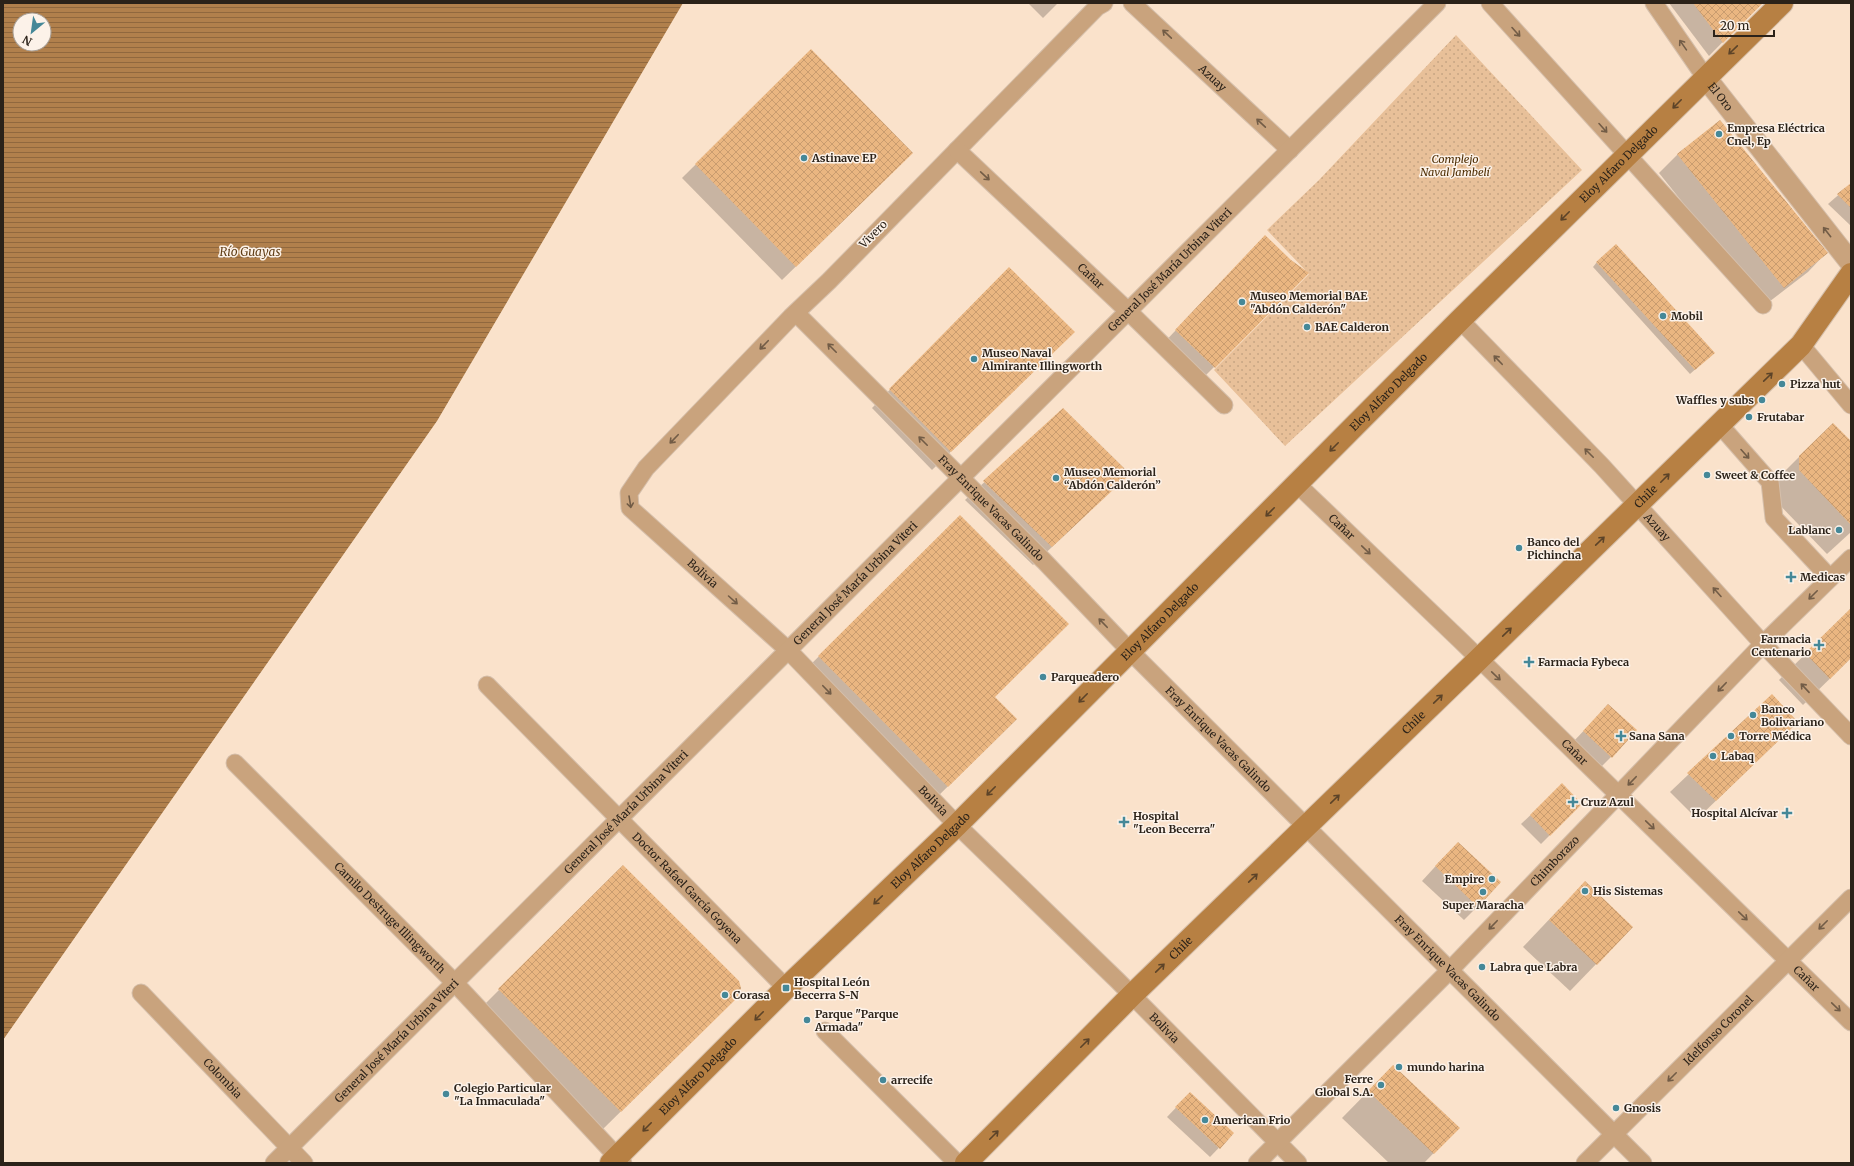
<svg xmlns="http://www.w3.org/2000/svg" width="1854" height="1166" font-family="Merriweather,serif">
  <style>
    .park { fill: url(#park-dots) }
    .water { fill: url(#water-rules); fill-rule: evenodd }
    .shadow { fill: #0003 }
    .building { fill: url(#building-cross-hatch) }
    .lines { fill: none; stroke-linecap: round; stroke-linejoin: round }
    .minor-casing { stroke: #d5bfab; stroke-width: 19 }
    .tertiary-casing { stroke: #d5bfab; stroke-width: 23 }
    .secondary-casing { stroke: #d5bfab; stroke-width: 24 }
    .minor { stroke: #c9a37d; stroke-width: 17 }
    .tertiary { stroke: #c9a37d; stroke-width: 21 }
    .secondary { stroke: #b78043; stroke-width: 22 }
    .oneway { stroke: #725c46 }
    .oneway2 { stroke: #5c4328 }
    .poi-dot { fill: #458898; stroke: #fcf2e9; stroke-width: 1.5 }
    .labels { text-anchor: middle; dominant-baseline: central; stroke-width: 3; stroke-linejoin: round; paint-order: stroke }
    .street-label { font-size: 11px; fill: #2b2219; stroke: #fcf2e9 }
    .poi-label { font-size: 11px; font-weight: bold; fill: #2b2219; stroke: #fcf2e9; text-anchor: start }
    .park-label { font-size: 11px; font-style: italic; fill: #4d2c00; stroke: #fcf2e9 }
    .water-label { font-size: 12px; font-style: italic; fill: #613e16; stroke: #fcf2e9 }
  </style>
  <defs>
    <pattern id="park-dots" width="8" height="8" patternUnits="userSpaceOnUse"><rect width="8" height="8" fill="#e8c099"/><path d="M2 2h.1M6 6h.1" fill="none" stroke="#c7a583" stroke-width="1.8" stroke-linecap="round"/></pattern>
    <pattern id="water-rules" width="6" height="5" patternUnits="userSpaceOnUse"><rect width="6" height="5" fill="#b1804c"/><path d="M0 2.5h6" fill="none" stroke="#90683e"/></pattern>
    <pattern id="building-cross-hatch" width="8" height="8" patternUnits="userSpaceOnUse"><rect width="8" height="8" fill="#eab681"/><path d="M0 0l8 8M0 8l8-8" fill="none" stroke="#c99c6f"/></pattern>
  </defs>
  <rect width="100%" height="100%" fill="#fae2cb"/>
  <polygon class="park" points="1456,35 1582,170 1285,446 1214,370 1309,274 1267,230 1319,180"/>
  <path class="water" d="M3 3H683L437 421 3 1040ZM20 20H44V44H20Z"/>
  <g class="shadow">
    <polygon points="1028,3 1058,3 1043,18"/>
    <polygon points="1669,3 1761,3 1709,56"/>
    <polygon points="811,50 898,167 782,280 682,178"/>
    <polygon points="1720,121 1826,253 1808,272 1765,305 1659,173 1677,155"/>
    <polygon points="1851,184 1851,226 1828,204"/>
    <polygon points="1247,255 1290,261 1307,274 1196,385 1158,349"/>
    <polygon points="1597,262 1709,357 1690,374 1593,267"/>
    <polygon points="1009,268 1055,350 932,470 872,408"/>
    <polygon points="1063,410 1110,492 1033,565 965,500"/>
    <polygon points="1851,443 1851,532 1827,554 1772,497 1773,483 1800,456"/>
    <polygon points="960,517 994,697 1016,719 929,805 800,675"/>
    <polygon points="1851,609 1851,658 1803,705 1779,680"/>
    <polygon points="1772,695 1779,740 1697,819 1670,792"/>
    <polygon points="1608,705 1611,757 1602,766 1574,741"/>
    <polygon points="1562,785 1581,804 1541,844 1521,824"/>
    <polygon points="1444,857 1478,906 1464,920 1422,881"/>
    <polygon points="623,866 738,996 602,1130 481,1008"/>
    <polygon points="1559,909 1632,927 1570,991 1523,947"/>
    <polygon points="1393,1066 1458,1128 1424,1163 1389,1163 1342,1118"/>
    <polygon points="1190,1093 1233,1133 1210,1157 1167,1117"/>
  </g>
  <g class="building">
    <polygon points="1693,3 1763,3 1723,43"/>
    <polygon points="811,49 913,153 796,267 695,164"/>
    <polygon points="1720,120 1828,253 1784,288 1677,154"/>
    <polygon points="1851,183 1851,208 1837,194"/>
    <polygon points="1265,235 1291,260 1309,273 1215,368 1175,330"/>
    <polygon points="1616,244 1715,353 1695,370 1596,262"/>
    <polygon points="1009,267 1075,332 951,452 889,389"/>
    <polygon points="1063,408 1130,474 1052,547 983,481"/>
    <polygon points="1833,423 1851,441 1851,525 1799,470 1799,456"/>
    <polygon points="960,515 1069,624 995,697 1017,719 948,787 818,656"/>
    <polygon points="1851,608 1851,658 1830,679 1805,653"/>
    <polygon points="1772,694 1798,722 1716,801 1687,773"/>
    <polygon points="1608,704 1637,730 1612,758 1583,731"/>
    <polygon points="1562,783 1582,804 1550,836 1530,815"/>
    <polygon points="1458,842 1501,882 1478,907 1435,866"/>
    <polygon points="623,865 739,981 741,988 738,997 621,1112 498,989"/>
    <polygon points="1585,881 1633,927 1597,965 1549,920"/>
    <polygon points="1393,1065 1460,1128 1434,1154 1368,1091"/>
    <polygon points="1190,1092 1234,1133 1220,1149 1175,1107"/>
  </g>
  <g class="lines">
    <g class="minor-casing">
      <g id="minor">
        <path id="s1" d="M1104 3 1097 7 829 281 791 317 646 468 629 493 630 508 788 650 957 825 1118 981 1298 1163"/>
        <path id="s2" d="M1132 3 1290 150"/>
        <polyline points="1490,3 1763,305"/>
        <polyline points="1654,3 1705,77"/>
        <path id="s3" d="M957 150 1128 311 1224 405"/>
        <path id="s4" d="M796 313 1044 561 1130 651 1643 1163"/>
        <path id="s5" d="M1460 320 1602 466 1763 644 1851 736"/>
        <polyline points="1801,345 1851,405"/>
        <polyline points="1719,424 1770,482 1774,518 1830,578"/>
        <path id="s6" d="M1297 484 1459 639 1851 1022"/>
        <path id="s7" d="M487 685 786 988"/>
        <path id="s8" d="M235 763 454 982 623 1163"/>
        <path id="s9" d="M141 993 304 1163"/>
        <polyline points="825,1031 957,1163"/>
        <path id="s10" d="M274 1163 1437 3"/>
        <path id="s11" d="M1257 1163 1450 970 1763 644 1851 558"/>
        <path id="s12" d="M1585 1163 1851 898"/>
      </g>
    </g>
    <g class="tertiary-casing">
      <g id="tertiary">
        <path id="s13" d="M1705 77 1851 263"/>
      </g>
    </g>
    <g class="secondary-casing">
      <g id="secondary">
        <path id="s14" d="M611 1163 786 988 957 825 1460 320 1782 3"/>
        <path id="s15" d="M966 1163 1132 995 1479 659 1801 345 1851 274"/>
      </g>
    </g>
    <use href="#minor" class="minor"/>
    <use href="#tertiary" class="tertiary"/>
    <use href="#secondary" class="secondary"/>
  </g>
  <defs><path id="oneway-shaft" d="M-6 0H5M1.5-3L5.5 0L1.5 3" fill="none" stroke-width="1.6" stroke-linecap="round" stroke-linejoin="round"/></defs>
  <g class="oneway">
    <use href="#oneway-shaft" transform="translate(1516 32) rotate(48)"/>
    <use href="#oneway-shaft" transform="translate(1167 34) rotate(-137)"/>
    <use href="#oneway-shaft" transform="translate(1683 45) rotate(-125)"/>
    <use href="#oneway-shaft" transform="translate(1261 123) rotate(-137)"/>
    <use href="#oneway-shaft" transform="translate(1603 128) rotate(48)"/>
    <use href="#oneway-shaft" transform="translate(985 176) rotate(43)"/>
    <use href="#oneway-shaft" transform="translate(1827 232) rotate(-128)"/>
    <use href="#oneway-shaft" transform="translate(764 345) rotate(134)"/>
    <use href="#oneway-shaft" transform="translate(832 348) rotate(-135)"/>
    <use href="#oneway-shaft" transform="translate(1498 360) rotate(-134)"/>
    <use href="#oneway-shaft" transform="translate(674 439) rotate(134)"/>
    <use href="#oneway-shaft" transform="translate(923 441) rotate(-135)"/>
    <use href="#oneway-shaft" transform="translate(1589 453) rotate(-135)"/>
    <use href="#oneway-shaft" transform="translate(1745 454) rotate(48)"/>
    <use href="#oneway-shaft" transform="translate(630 502) rotate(81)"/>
    <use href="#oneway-shaft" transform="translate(1366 550) rotate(44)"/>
    <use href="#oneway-shaft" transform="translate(1717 592) rotate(-132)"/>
    <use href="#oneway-shaft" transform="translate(1813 595) rotate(135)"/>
    <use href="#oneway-shaft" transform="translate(733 600) rotate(42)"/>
    <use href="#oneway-shaft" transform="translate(1103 623) rotate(-134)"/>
    <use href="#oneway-shaft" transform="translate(1496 676) rotate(44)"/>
    <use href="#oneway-shaft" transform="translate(1722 687) rotate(134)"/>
    <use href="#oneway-shaft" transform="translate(1805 688) rotate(-133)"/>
    <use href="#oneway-shaft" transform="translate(827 690) rotate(46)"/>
    <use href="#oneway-shaft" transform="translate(1632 781) rotate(134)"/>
    <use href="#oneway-shaft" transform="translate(1650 825) rotate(44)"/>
    <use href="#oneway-shaft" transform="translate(1743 916) rotate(44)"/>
    <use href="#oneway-shaft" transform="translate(1493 925) rotate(134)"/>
    <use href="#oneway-shaft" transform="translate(1823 925) rotate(135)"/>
    <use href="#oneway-shaft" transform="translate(1836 1007) rotate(44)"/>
    <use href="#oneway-shaft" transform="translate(1672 1077) rotate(135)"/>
  </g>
  <g class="oneway2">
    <use href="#oneway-shaft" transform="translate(1733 50) rotate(136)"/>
    <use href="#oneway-shaft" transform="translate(1677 104) rotate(135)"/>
    <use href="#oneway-shaft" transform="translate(1565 216) rotate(135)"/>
    <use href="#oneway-shaft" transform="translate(1768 377) rotate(-44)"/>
    <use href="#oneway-shaft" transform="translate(1334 447) rotate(135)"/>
    <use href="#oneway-shaft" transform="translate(1665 478) rotate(-45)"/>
    <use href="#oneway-shaft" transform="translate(1270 512) rotate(135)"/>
    <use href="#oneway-shaft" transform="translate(1600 541) rotate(-44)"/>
    <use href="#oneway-shaft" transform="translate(1507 632) rotate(-44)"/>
    <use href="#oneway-shaft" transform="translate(1083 698) rotate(135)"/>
    <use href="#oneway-shaft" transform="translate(1438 699) rotate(-44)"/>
    <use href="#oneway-shaft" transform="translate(991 791) rotate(135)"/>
    <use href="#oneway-shaft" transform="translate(1335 799) rotate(-44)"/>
    <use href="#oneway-shaft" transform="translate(1253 878) rotate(-44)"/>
    <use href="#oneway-shaft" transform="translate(878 900) rotate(136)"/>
    <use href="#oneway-shaft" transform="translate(1160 968) rotate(-44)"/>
    <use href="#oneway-shaft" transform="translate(759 1016) rotate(135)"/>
    <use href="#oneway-shaft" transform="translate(1085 1043) rotate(-45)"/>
    <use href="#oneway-shaft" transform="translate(647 1127) rotate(135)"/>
    <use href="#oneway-shaft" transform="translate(994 1135) rotate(-45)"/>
  </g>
  <g class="poi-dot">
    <circle cx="1719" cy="134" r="4"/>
    <circle cx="804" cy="158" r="4"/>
    <circle cx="1242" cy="302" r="4"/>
    <circle cx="1663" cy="316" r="4"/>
    <circle cx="1307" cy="327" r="4"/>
    <circle cx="974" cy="359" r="4"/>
    <circle cx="1782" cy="384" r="4"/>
    <circle cx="1762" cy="400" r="4"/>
    <circle cx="1749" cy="417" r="4"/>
    <circle cx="1707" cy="475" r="4"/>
    <circle cx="1056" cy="478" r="4"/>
    <circle cx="1839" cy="530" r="4"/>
    <circle cx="1519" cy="548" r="4"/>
    <path d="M1789 571h4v4h4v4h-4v4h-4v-4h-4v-4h4z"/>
    <path d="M1817 639h4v4h4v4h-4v4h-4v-4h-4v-4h4z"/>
    <path d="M1527 656h4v4h4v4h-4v4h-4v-4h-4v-4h4z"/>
    <circle cx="1043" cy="677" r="4"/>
    <circle cx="1753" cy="715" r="4"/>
    <path d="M1619 730h4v4h4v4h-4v4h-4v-4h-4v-4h4z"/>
    <circle cx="1731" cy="736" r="4"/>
    <circle cx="1713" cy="756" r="4"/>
    <path d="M1571 796h4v4h4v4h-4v4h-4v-4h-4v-4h4z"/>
    <path d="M1785 807h4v4h4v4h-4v4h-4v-4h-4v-4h4z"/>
    <path d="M1122 816h4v4h4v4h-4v4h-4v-4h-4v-4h4z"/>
    <circle cx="1492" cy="879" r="4"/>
    <circle cx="1585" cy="891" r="4"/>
    <circle cx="1483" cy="892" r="4"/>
    <circle cx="1482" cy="967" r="4"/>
    <rect x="782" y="984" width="8" height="8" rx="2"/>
    <circle cx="725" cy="995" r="4"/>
    <circle cx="807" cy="1020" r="4"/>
    <circle cx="1399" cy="1067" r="4"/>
    <circle cx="883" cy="1080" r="4"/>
    <circle cx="1381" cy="1085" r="4"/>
    <circle cx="446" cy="1094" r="4"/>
    <circle cx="1616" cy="1108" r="4"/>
    <circle cx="1205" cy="1120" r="4"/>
  </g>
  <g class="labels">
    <g class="street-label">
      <text stroke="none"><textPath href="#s2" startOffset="110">Azuay</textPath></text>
      <text stroke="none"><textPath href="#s13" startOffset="25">El Oro</textPath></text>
      <text stroke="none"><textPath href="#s14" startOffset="1419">Eloy Alfaro Delgado</textPath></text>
      <text transform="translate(873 234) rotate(-45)">Vivero</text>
      <text stroke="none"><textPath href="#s10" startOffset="1265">General José María Urbina Viteri</textPath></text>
      <text stroke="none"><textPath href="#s3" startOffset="184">Cañar</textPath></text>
      <text stroke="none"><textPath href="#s14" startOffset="1095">Eloy Alfaro Delgado</textPath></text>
      <text stroke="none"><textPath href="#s15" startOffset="952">Chile</textPath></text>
      <text stroke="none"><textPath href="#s4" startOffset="276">Fray Enrique Vacas Galindo</textPath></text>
      <text stroke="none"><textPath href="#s6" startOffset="62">Cañar</textPath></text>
      <text stroke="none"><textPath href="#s5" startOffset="286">Azuay</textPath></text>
      <text stroke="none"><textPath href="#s1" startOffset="796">Bolivia</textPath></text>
      <text stroke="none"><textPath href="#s10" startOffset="821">General José María Urbina Viteri</textPath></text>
      <text stroke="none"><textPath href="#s14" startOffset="771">Eloy Alfaro Delgado</textPath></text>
      <text stroke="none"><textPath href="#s15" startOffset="628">Chile</textPath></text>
      <text stroke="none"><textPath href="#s4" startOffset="600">Fray Enrique Vacas Galindo</textPath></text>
      <text stroke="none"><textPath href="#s6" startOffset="386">Cañar</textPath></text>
      <text stroke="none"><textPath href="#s1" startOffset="1120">Bolivia</textPath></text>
      <text stroke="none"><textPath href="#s10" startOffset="497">General José María Urbina Viteri</textPath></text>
      <text stroke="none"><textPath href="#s14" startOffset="447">Eloy Alfaro Delgado</textPath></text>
      <text stroke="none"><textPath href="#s11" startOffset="424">Chimborazo</textPath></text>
      <text stroke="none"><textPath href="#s7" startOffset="285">Doctor Rafael García Goyena</textPath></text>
      <text stroke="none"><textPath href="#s8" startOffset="219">Camilo Destruge Illingworth</textPath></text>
      <text stroke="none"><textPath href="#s15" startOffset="304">Chile</textPath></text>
      <text stroke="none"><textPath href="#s4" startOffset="924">Fray Enrique Vacas Galindo</textPath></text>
      <text stroke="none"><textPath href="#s6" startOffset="710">Cañar</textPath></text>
      <text stroke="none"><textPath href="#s1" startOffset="1444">Bolivia</textPath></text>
      <text stroke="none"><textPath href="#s12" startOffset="188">Idelfonso Coronel</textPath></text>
      <text stroke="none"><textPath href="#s10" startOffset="173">General José María Urbina Viteri</textPath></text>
      <text stroke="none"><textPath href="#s14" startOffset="123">Eloy Alfaro Delgado</textPath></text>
      <text stroke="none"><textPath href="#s9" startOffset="118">Colombia</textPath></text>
    </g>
    <g class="poi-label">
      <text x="1727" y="128">Empresa Eléctrica<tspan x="1727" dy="13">Cnel, Ep</tspan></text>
      <text x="812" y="158">Astinave EP</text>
      <text x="1250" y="296">Museo Memorial BAE<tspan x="1250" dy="13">"Abdón Calderón"</tspan></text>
      <text x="1671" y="316">Mobil</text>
      <text x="1315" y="327">BAE Calderon</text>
      <text x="982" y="353">Museo Naval<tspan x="982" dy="13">Almirante Illingworth</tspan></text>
      <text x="1790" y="384">Pizza hut</text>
      <text x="1754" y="400" text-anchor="end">Waffles y subs</text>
      <text x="1757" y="417">Frutabar</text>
      <text x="1064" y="472">Museo Memorial<tspan x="1064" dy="13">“Abdón Calderón”</tspan></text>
      <text x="1715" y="475">Sweet &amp; Coffee</text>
      <text x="1831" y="530" text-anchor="end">Lablanc</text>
      <text x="1527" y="542">Banco del<tspan x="1527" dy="13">Pichincha</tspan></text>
      <text x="1800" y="577">Medicas</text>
      <text x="1811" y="639" text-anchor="end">Farmacia<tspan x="1811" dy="13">Centenario</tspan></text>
      <text x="1538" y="662">Farmacia Fybeca</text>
      <text x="1051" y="677">Parqueadero</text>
      <text x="1761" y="709">Banco<tspan x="1761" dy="13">Bolivariano</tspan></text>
      <text x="1629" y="736">Sana Sana</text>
      <text x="1739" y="736">Torre Médica</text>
      <text x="1721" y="756">Labaq</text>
      <text x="1581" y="802">Cruz Azul</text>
      <text x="1778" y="813" text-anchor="end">Hospital Alcívar</text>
      <text x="1133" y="816">Hospital<tspan x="1133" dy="13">"Leon Becerra"</tspan></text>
      <text x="1484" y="879" text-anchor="end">Empire</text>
      <text x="1593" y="891">His Sistemas</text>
      <text x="1483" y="905" text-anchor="middle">Super Maracha</text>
      <text x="1490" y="967">Labra que Labra</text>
      <text x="794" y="982">Hospital León<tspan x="794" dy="13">Becerra S-N</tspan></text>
      <text x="733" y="995">Corasa</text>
      <text x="815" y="1014">Parque "Parque<tspan x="815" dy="13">Armada"</tspan></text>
      <text x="1407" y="1067">mundo harina</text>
      <text x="1373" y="1079" text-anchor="end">Ferre<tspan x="1373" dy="13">Global S.A.</tspan></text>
      <text x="891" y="1080">arrecife</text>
      <text x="454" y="1088">Colegio Particular<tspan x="454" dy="13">"La Inmaculada"</tspan></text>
      <text x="1624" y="1108">Gnosis</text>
      <text x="1213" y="1120">American Frio</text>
    </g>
    <g class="park-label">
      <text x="1455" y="159">Complejo<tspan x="1455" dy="13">Naval Jambelí</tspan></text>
    </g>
    <g class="water-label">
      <text x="250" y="251">Río Guayas</text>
    </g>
  </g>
  <rect width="1854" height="1166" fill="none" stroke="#2b2219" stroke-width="8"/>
  <g transform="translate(32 32) rotate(209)"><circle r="19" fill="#fcf2e9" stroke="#a89f96"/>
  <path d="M0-3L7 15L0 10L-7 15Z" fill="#458898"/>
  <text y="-6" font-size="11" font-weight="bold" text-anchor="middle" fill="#2b2219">N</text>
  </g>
  <path d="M1714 30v6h60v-6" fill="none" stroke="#2b2219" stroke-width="2"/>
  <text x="1720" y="30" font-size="12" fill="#2b2219" stroke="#fcf2e9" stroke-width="3" paint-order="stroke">20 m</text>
</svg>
